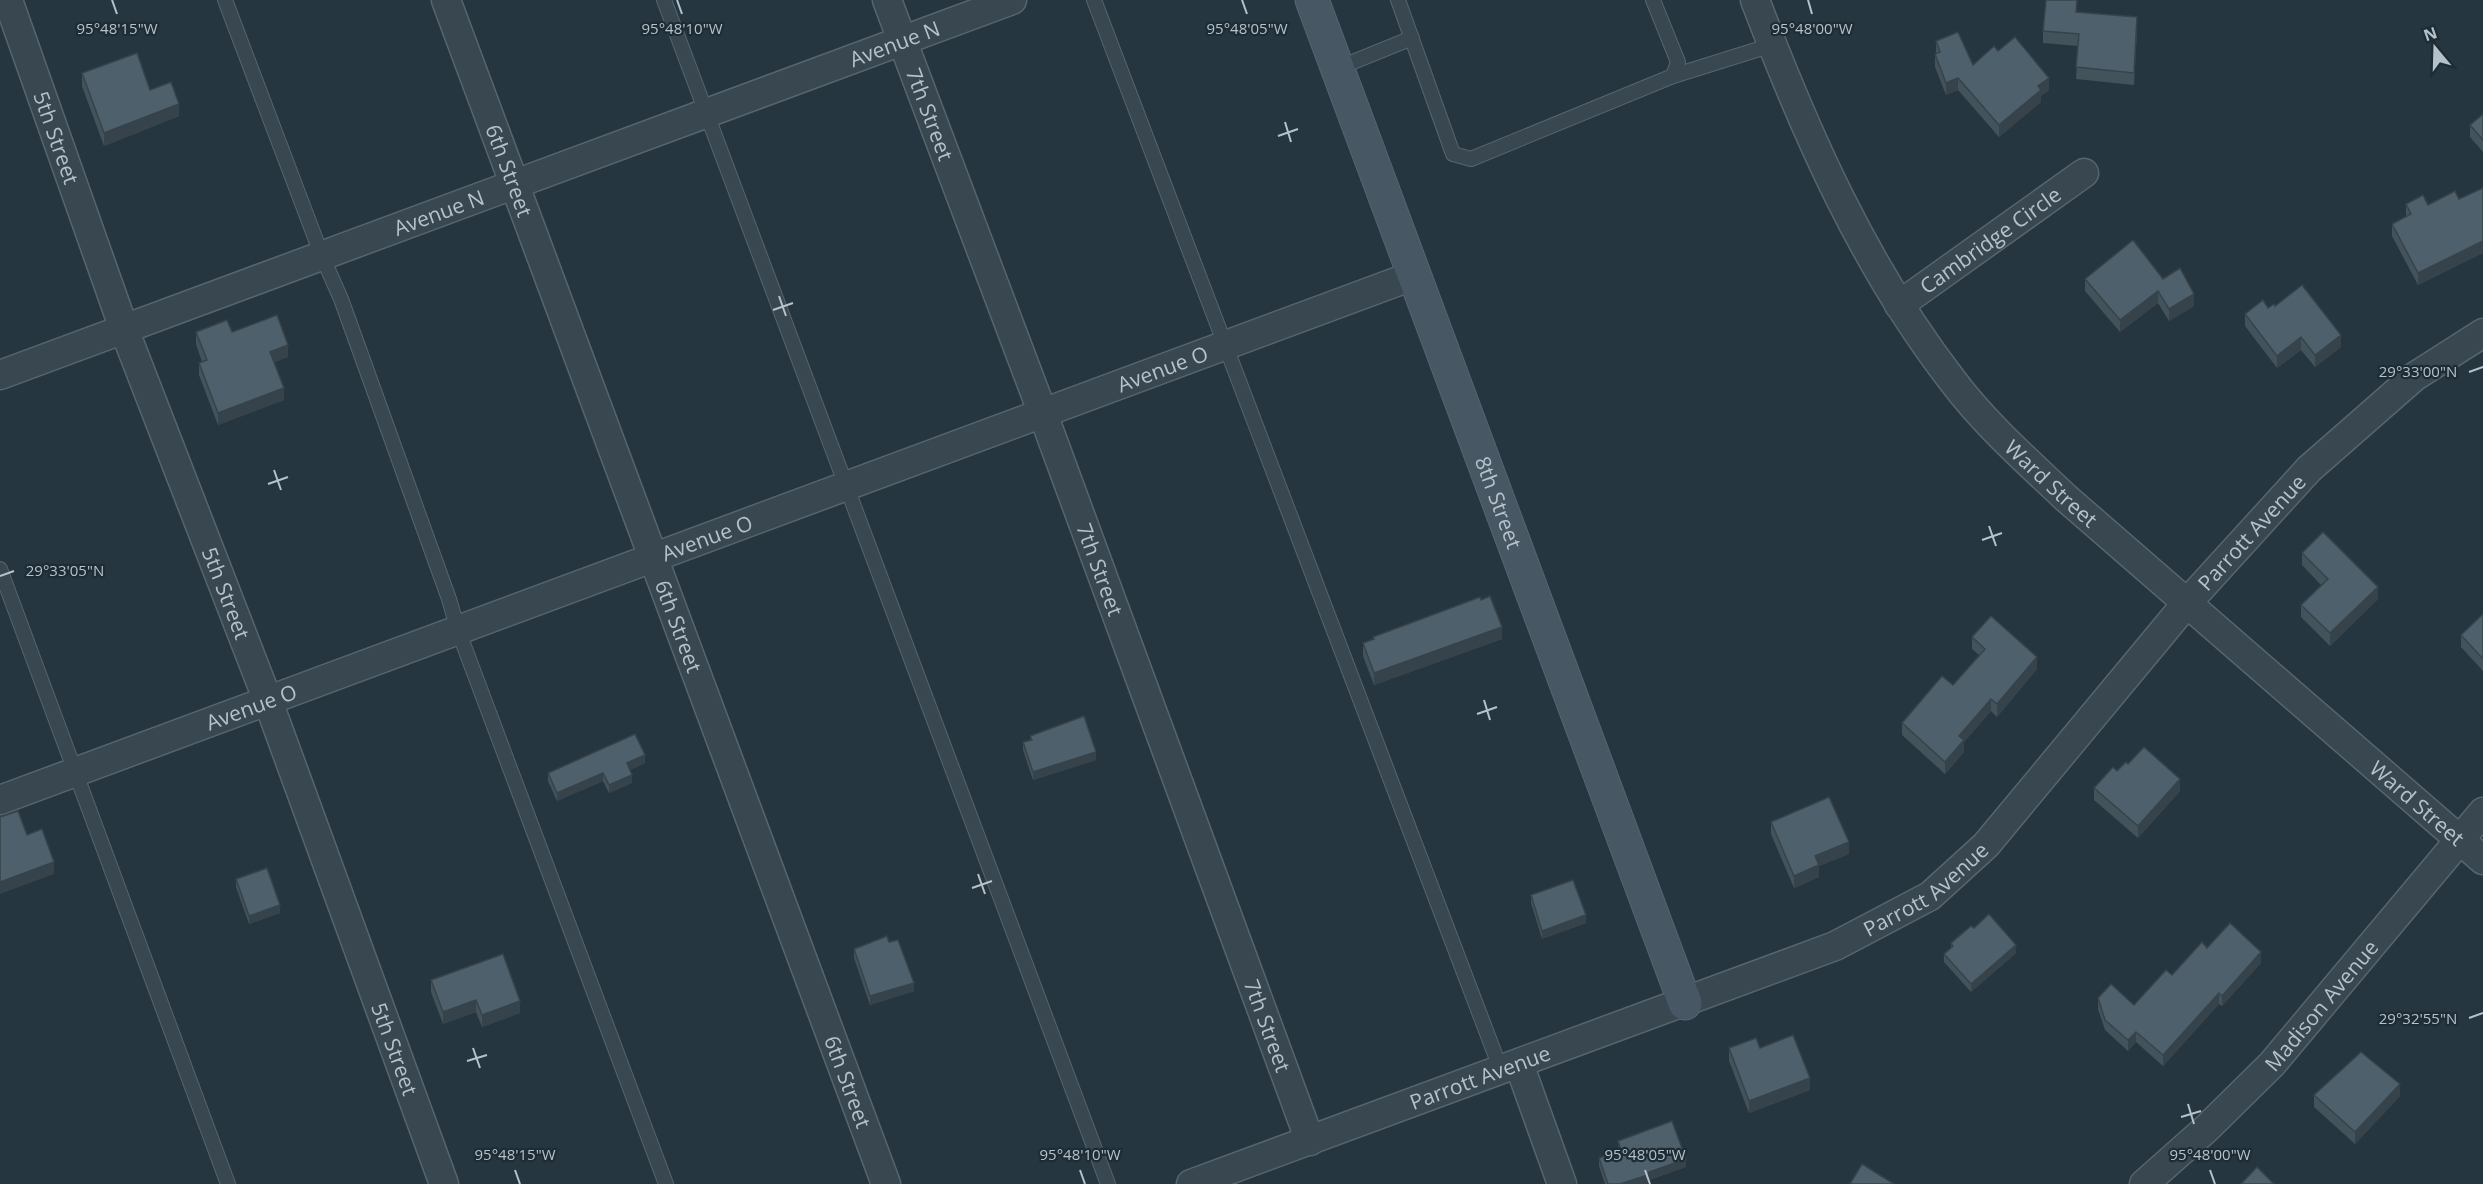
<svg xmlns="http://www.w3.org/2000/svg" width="2483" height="1184" font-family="'Open Sans',sans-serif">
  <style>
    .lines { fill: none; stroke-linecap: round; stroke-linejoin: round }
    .lane-casing { stroke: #57656d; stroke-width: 16 }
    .street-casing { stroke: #57656d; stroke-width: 31 }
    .secondary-casing { stroke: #57656d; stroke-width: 35 }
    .lane { stroke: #394750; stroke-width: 14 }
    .street { stroke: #394750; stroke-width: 28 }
    .secondary { stroke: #475763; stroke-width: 33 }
    .wall { fill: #43535c }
    .shaded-wall { fill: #37434b }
    .building { fill: #4e606b; stroke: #37434b; stroke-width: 1.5 }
    .ticks { fill: none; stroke: #b6c2ca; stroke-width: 2 }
    .labels { text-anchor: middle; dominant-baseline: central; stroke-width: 4.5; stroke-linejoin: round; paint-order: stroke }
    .street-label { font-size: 21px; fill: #b6c2ca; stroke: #1e2c35 }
    .ticks-label { font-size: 15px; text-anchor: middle; fill: #b6c2ca; stroke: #1e2c35; stroke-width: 4.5; stroke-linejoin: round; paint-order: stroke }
  </style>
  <rect width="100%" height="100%" fill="#253640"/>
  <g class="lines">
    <g class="lane-casing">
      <g id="lane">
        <polyline points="225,0 322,256 341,299 449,599 458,630 666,1184"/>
        <polyline points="664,0 1108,1184"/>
        <polyline points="1094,0 1501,1070"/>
        <polyline points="1398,0 1453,154 1471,159 1673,76 1678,62 1653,0"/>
        <polyline points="1338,68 1412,38"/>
        <polyline points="1673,76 1772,45"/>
        <polyline points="0,569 228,1184"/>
      </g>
    </g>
    <g class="street-casing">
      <g id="street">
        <path id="s1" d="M8 0 124 329 268 701 444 1184"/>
        <path id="s2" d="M446 0 886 1184"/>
        <path id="s3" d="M887 0 1043 414 1310 1141"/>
        <path id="s4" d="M1755 0C1806 134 1864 266 1952 380 1984 423 2027 461 2066 498L2483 860"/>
        <path id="s5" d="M1899 305 2084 173"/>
        <path id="s6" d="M0 375 1012 0"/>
        <path id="s7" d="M0 800 1415 275"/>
        <polyline points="1519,1064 1562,1184"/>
        <path id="s8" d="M1191 1184 1835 946 1930 896 1986 845 2186 604 2309 469 2414 377 2483 333"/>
        <path id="s9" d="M2144 1184 2206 1129 2272 1064 2483 812"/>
      </g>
    </g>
    <g class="secondary-casing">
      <g id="secondary">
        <path id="s10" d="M1312 0 1685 1003"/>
      </g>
    </g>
    <use href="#lane" class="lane"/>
    <use href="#street" class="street"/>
    <use href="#secondary" class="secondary"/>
  </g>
  <g class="wall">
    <polygon points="2077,12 2137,29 2134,85 2076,79 2078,46 2043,43 2043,31"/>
    <polygon points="1936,41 1973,65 1998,51 2049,90 2041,96 2041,102 1999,137 1958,90 1946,95 1935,67 1935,54 1936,54"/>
    <polygon points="82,73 150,90 179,116 104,146 82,86"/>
    <polygon points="2483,114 2483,152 2470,137 2470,125"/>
    <polygon points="2483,188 2483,253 2418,285 2392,236 2392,224 2406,217 2406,204 2428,205 2459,199"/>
    <polygon points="2085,279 2163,279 2194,306 2169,321 2158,303 2120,332 2085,291"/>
    <polygon points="2275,306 2341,347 2315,367 2301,350 2277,368 2245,326 2245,314"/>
    <polygon points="196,332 232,332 288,357 274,362 284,400 218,425 199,375 199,363 202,362 196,344"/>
    <polygon points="2302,553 2378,599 2330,646 2301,617 2301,605 2321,585 2302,565"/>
    <polygon points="2483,614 2483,671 2461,647 2461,635"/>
    <polygon points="1373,637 1502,639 1374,685 1363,656 1363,643 1373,640"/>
    <polygon points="1972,637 2037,669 1997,717 1991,711 1964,742 1964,752 1945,774 1902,735 1902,723 1953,685 1979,655 1972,649"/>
    <polygon points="1030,736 1096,760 1033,780 1023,750 1023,742 1030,740"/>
    <polygon points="645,763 630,770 632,783 609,793 603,781 557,801 548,781 548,773"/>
    <polygon points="2128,764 2180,791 2138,838 2094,800 2094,788 2117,771"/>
    <polygon points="1771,822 1849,854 1819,866 1819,877 1794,888 1771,834"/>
    <polygon points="236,879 280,913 249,924 236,887"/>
    <polygon points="1531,895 1586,923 1542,939 1531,903"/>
    <polygon points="1974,928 2016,953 1971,992 1944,962 1944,954 1951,948 1951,943"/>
    <polygon points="889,942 914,991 870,1005 854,958 854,949"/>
    <polygon points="2207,948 2261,963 2222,1006 2219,1004 2163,1066 2136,1042 2128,1051 2105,1030 2098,1009 2098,998 2134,1005"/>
    <polygon points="431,980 520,1013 482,1027 476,1012 443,1024 431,992"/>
    <polygon points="1729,1048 1760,1048 1810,1090 1749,1113 1729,1061"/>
    <polygon points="2314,1095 2400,1096 2355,1144 2314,1107"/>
    <polygon points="1618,1141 1686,1167 1649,1180 1648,1183 1645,1184 1605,1184 1599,1166 1599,1158 1619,1151"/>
  </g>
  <g class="shaded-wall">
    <polygon points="2137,17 2137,29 2134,85 2134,73"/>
    <polygon points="1958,78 1958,90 1946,95 1946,83"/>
    <polygon points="2049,78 2049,90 2041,96 2041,102 1999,137 1999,125 2038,86"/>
    <polygon points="179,104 179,116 104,146 104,133"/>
    <polygon points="2483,241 2483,253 2418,285 2418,273"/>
    <polygon points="2158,291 2158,303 2120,332 2120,320"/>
    <polygon points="2194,294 2194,306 2169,321 2169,309"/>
    <polygon points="2341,335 2341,347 2315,367 2315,355"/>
    <polygon points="2301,337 2301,350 2277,368 2277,356"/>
    <polygon points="288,345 288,357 270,364 270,352"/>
    <polygon points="284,388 284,400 218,425 218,413"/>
    <polygon points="2378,587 2378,599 2330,646 2330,633"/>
    <polygon points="1502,627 1502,639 1374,685 1374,673"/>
    <polygon points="2037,657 2037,669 1997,717 1997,704"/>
    <polygon points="1991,699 1991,711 1964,742 1964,752 1945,774 1945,762 1959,736"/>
    <polygon points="1096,752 1096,760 1033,780 1033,772"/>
    <polygon points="645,755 645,763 627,771 627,763"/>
    <polygon points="603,773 603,781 557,801 557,793"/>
    <polygon points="632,775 632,783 609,793 609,785"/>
    <polygon points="2180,779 2180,791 2138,838 2138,826"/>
    <polygon points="1849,842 1849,854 1819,866 1819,877 1794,888 1794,876 1815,856"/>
    <polygon points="54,862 54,874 0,894 0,882"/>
    <polygon points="280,905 280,913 249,924 249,916"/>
    <polygon points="1586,915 1586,923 1542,939 1542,931"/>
    <polygon points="2016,945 2016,953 1971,992 1971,984"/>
    <polygon points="2261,952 2261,963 2222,1006 2222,996"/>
    <polygon points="914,983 914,991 870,1005 870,996"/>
    <polygon points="2219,993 2219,1004 2163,1066 2163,1055"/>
    <polygon points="476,1000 476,1012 443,1024 443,1012"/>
    <polygon points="520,1001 520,1013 482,1027 482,1015"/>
    <polygon points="2136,1032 2136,1042 2128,1051 2128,1040"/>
    <polygon points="1810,1078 1810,1090 1749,1113 1749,1101"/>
    <polygon points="2400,1084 2400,1096 2355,1144 2355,1132"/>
    <polygon points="1686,1159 1686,1167 1649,1180 1648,1183 1645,1184 1620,1184 1649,1172"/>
  </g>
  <g class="building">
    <polygon points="2046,0 2077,0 2076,12 2137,17 2134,73 2076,67 2079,34 2043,31"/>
    <polygon points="1958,32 1973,65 1994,46 1998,51 2015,37 2049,78 2038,86 2041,90 1999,125 1958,78 1946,83 1935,54 1940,52 1936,41"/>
    <polygon points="137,53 150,90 171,82 179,104 104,133 82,73"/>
    <polygon points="2483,114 2483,140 2470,125"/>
    <polygon points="2483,188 2483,241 2418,273 2392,224 2411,214 2406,204 2423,195 2428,205 2455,191 2459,199"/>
    <polygon points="2133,240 2163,279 2180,268 2194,294 2169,309 2158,291 2120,320 2085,279"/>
    <polygon points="2302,285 2341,335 2315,355 2301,337 2277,356 2245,314 2263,300 2268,308 2274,304 2275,306"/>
    <polygon points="277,315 288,345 270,352 284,388 218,413 199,363 207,360 196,332 227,320 232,332"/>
    <polygon points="2323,532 2378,587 2330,633 2301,605 2328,579 2302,553"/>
    <polygon points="1490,596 1502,627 1374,673 1363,643 1374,639 1373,637 1480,597 1481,600"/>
    <polygon points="2483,614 2483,659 2461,635"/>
    <polygon points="1991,616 2037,657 1997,704 1991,699 1959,736 1964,740 1945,762 1902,723 1942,676 1953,685 1985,649 1972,637"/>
    <polygon points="1084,716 1096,752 1033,772 1023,742 1032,740 1030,736"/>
    <polygon points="635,734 645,755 627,763 632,775 609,785 603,773 557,793 548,773"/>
    <polygon points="2144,747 2180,779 2138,826 2094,788 2113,767 2117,771 2126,762 2128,764"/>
    <polygon points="1829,797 1849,842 1815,856 1819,865 1794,876 1771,822"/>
    <polygon points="18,811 27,835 42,829 54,862 0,882 0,817"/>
    <polygon points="267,868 280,905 249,916 236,879"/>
    <polygon points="1573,880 1586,915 1542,931 1531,895"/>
    <polygon points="1989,914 2016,945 1971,984 1944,954 1953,946 1951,943 1971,926 1974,928"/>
    <polygon points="2230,923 2261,952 2222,996 2219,993 2163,1055 2136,1032 2128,1040 2105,1020 2098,998 2111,984 2134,1005 2166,970 2172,975 2202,942 2207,948"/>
    <polygon points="887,936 889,942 898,940 914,983 870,996 854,949"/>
    <polygon points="503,954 520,1001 482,1015 476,1000 443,1012 431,980"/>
    <polygon points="1793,1035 1810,1078 1749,1101 1729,1048 1756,1038 1760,1048"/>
    <polygon points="2361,1052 2400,1084 2355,1132 2314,1095"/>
    <polygon points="1672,1121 1686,1159 1649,1172 1648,1175 1620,1184 1608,1184 1599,1158 1621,1150 1618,1141"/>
    <polygon points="1862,1164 1894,1184 1850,1184"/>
    <polygon points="2257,1167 2274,1184 2241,1184"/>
  </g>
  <path class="ticks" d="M112 0 117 14M677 0 682 14M1242 0 1247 14M1808 0 1812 14M1285 122 1291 142M1278 136 1298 129M779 296 786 316M773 310 793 303M2469 372 2483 367M274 470 281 490M268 484 288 477M1989 526 1996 546M1982 540 2002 533M0 576 14 571M1484 700 1490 720M1477 714 1497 707M978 874 985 894M972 888 992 881M2469 1018 2483 1013M473 1048 480 1068M467 1061 487 1055M2188 1104 2194 1124M2181 1117 2201 1111M515 1170 520 1184M1080 1170 1085 1184M1645 1170 1650 1184M2210 1170 2215 1184"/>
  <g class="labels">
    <g class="street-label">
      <text stroke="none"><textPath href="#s6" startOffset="954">Avenue N</textPath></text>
      <text stroke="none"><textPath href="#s3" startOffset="122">7th Street</textPath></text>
      <text stroke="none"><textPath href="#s1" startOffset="146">5th Street</textPath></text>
      <text stroke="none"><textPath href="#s2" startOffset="182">6th Street</textPath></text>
      <text stroke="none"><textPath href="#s6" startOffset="468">Avenue N</textPath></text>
      <text stroke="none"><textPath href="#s5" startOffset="112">Cambridge Circle</textPath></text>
      <text stroke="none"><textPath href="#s7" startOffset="1240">Avenue O</textPath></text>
      <text stroke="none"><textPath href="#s4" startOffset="573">Ward Street</textPath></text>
      <text stroke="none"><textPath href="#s10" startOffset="536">8th Street</textPath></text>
      <text stroke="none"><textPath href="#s8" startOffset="1280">Parrott Avenue</textPath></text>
      <text stroke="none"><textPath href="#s7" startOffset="754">Avenue O</textPath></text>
      <text stroke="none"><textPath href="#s3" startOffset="608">7th Street</textPath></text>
      <text stroke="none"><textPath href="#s1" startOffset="632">5th Street</textPath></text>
      <text stroke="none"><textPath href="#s2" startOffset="668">6th Street</textPath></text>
      <text stroke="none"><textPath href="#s7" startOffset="268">Avenue O</textPath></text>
      <text stroke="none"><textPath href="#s4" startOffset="1059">Ward Street</textPath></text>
      <text stroke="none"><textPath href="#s8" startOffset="794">Parrott Avenue</textPath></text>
      <text stroke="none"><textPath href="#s9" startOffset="252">Madison Avenue</textPath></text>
      <text stroke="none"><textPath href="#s3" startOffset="1094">7th Street</textPath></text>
      <text stroke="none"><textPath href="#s1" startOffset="1118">5th Street</textPath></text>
      <text stroke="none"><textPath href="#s8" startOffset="308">Parrott Avenue</textPath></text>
      <text stroke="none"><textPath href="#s2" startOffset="1154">6th Street</textPath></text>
    </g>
  </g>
  <g class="ticks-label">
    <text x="117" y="34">95°48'15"W</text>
    <text x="682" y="34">95°48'10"W</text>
    <text x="1247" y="34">95°48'05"W</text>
    <text x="1812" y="34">95°48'00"W</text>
    <text x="2418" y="377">29°33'00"N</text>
    <text x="65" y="576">29°33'05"N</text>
    <text x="2418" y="1024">29°32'55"N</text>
    <text x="515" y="1160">95°48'15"W</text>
    <text x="1080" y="1160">95°48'10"W</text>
    <text x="1645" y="1160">95°48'05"W</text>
    <text x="2210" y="1160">95°48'00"W</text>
  </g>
  <g transform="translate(2435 48) rotate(341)" stroke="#1e2c35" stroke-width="4.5" paint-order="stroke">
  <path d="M0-4.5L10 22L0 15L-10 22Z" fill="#b6c2ca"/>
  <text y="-9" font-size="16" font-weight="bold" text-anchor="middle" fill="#b6c2ca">N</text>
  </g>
</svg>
